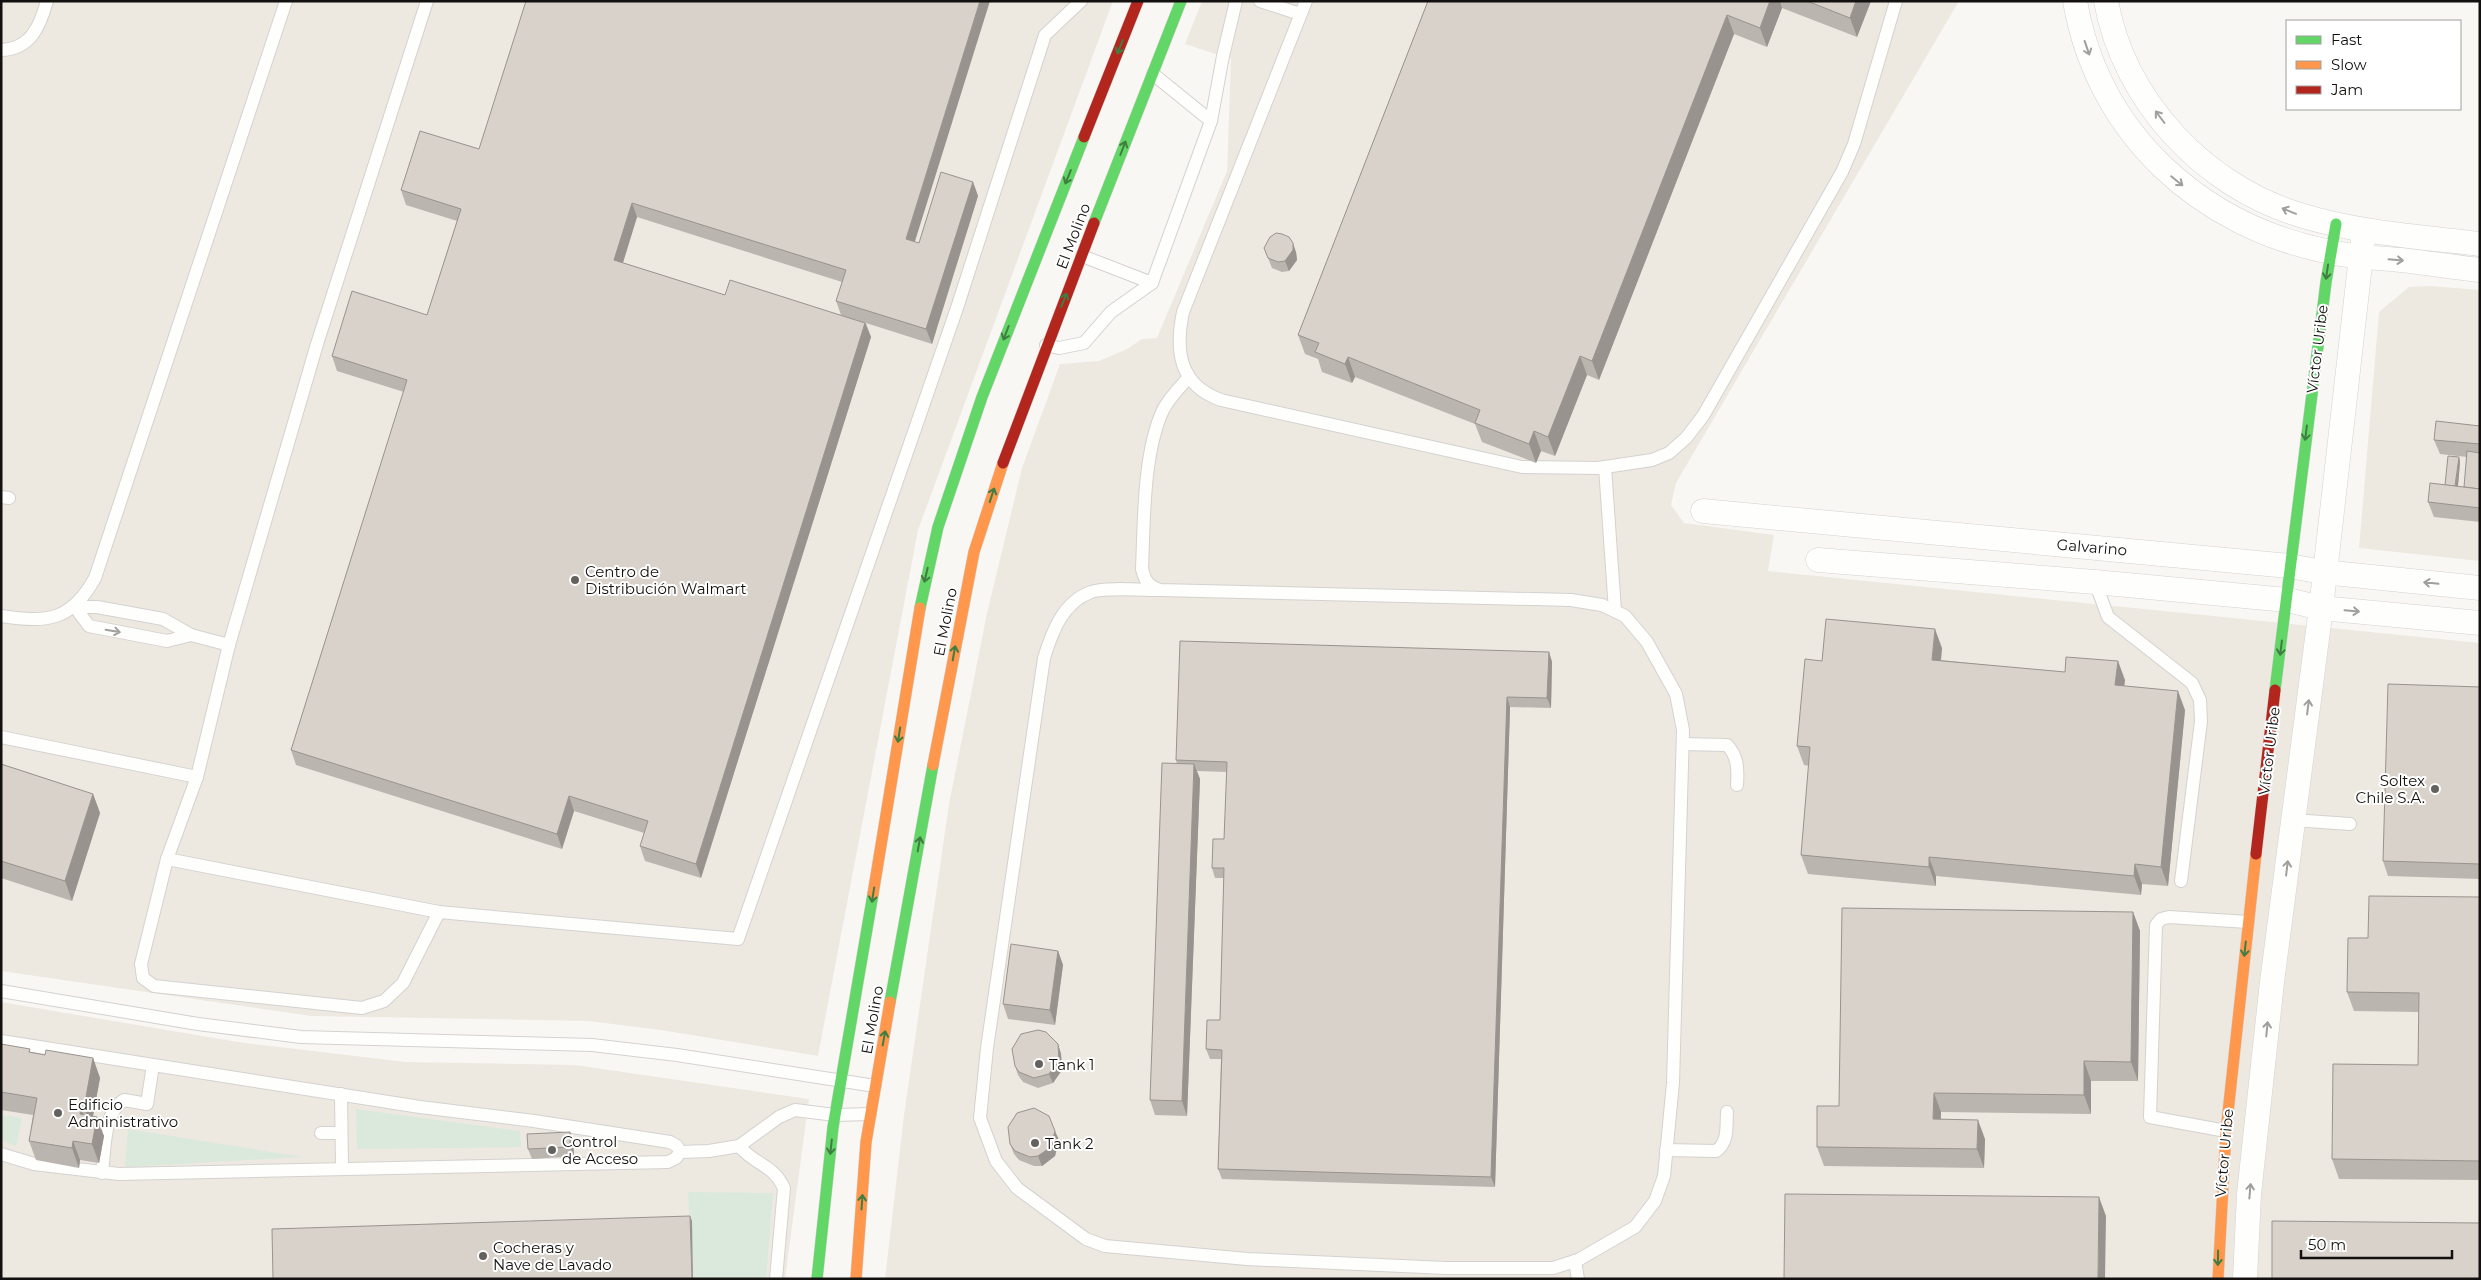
<svg xmlns="http://www.w3.org/2000/svg" width="2481" height="1280" font-family="Montserrat,sans-serif">
  <style>
    .built { fill: #ede9e1 }
    .green { fill: #dae9db }
    .lines { fill: none; stroke-linecap: round; stroke-linejoin: round }
    .lane-casing { stroke: #d4d2d0; stroke-width: 14 }
    .street-casing { stroke: #d4d2d0; stroke-width: 25 }
    .fast-casing { stroke: #d4d2d0; stroke-width: 12 }
    .slow-casing { stroke: #d4d2d0; stroke-width: 12 }
    .jam-casing { stroke: #d4d2d0; stroke-width: 12 }
    .lane { stroke: #fefefd; stroke-width: 12 }
    .street { stroke: #fefefd; stroke-width: 24 }
    .fast { stroke: #63d668; stroke-width: 11 }
    .slow { stroke: #ff974d; stroke-width: 11 }
    .jam { stroke: #b3261e; stroke-width: 11 }
    .wall { fill: #bbb5af; fill-rule: evenodd }
    .shaded-wall { fill: #98938e }
    .building { fill: #d9d2cb; stroke: #98938e }
    .oneway { stroke: #3f7d40 }
    .oneway2 { stroke: #a09f9e }
    .poi-dot { fill: #63625f; stroke: #fff; stroke-width: 2 }
    .labels { text-anchor: middle; dominant-baseline: central; stroke-width: 4; stroke-linejoin: round; paint-order: stroke }
    .street-label { font-size: 15px; fill: #12110f; stroke: #fff }
    .poi-label { font-size: 15px; fill: #12110f; stroke: #fff; text-anchor: start }
  </style>
  <rect width="100%" height="100%" fill="#f9f7f4"/>
  <g class="built">
    <polygon points="1,1 1113,1 918,530 818,1056 661,1030 588,1021 311,1016 1,971"/>
    <polygon points="1202,1 1959,1 1676,483 1671,505 1684,523 1774,535 1768,571 2480,643 2480,1279 885,1279 904,1115 949,804 987,613 1022,468 1060,364 1099,361 1127,349 1142,339 1157,338 1227,171 1231,59 1185,44"/>
    <polygon points="2431,286 2480,290 2480,561 2359,548 2379,312 2409,287"/>
    <polygon points="1,1002 238,1042 406,1062 575,1065 809,1099 785,1279 1,1279"/>
  </g>
  <g class="green">
    <polygon points="356,1109 520,1131 521,1147 357,1149"/>
    <polygon points="1,1115 22,1118 16,1146 1,1140"/>
    <polygon points="128,1129 302,1157 125,1167"/>
    <polygon points="688,1192 773,1193 766,1279 692,1279"/>
  </g>
  <g class="lines">
    <g class="lane-casing">
      <g id="lane">
        <polyline points="427,1 317,344 229,645 197,777 167,859 439,912 738,939 957,308 1045,35 1081,1"/>
        <polyline points="1260,1 1300,14"/>
        <path d="M1306 1 1183 312C1175 351 1179 385 1221 400L1522 467 1598 468 1652 460 1669 453 1686 438 1703 416 1842 172 1854 144 1896 1"/>
        <path d="M1 50C31 49 40 26 47 1"/>
        <polyline points="1211,121 1223,56 1236,1"/>
        <polyline points="1082,256 1152,283"/>
        <polyline points="1046,345 1059,348 1084,343 1111,312 1152,283 1211,121 1153,74"/>
        <polyline points="1605,467 1615,611"/>
        <polyline points="1,497 9,498"/>
        <polyline points="2095,582 2108,617 2192,683 2200,700 2201,721 2181,881"/>
        <path d="M1160 590C1144 590 1104 587 1091 592 1063 602 1052 632 1044 658L987 1048 980 1118 996 1161 1017 1188 1086 1239 1105 1246 1247 1259 1446 1268H1553L1578 1260 1635 1227 1655 1201 1664 1176 1673 1083 1683 730 1676 694 1647 642 1625 616 1602 605 1571 600 1160 590C1148 586 1145 581 1142 569 1144 522 1143 453 1163 410 1169 398 1180 387 1189 377"/>
        <polyline points="75,607 97,607 163,619 191,635 229,645"/>
        <polyline points="75,607 89,626 167,641 191,635"/>
        <path d="M1 616C48 623 71 621 95 578L286 1"/>
        <polyline points="1,737 197,777"/>
        <path d="M1683 744 1727 745C1738 756 1738 770 1737 785"/>
        <polyline points="2293,820 2350,824"/>
        <polyline points="167,859 141,964 143,978 154,986 362,1008 384,1001 403,983 439,912"/>
        <polyline points="1,991 198,1024 301,1037 592,1045 677,1055 875,1086"/>
        <polyline points="1,1041 420,1107 534,1121 670,1142 677,1146 680,1152"/>
        <polyline points="341,1094 342,1167"/>
        <polyline points="2226,1131 2150,1117 2156,925 2161,919 2169,917 2248,922"/>
        <polyline points="321,1133 341,1133"/>
        <path d="M739 1146C755 1165 774 1165 784 1188L776 1279"/>
        <path d="M1666 1150 1716 1151C1729 1142 1726 1126 1727 1112"/>
        <polyline points="680,1152 709,1151 739,1146 779,1117 795,1110 835,1115 870,1114"/>
        <polyline points="1,1154 34,1164 119,1174 668,1162 676,1158 680,1152"/>
        <path d="M102 1173C105 1151 103 1113 124 1100L147 1104 153 1065"/>
        <polyline points="1575,1261 1578,1279"/>
      </g>
    </g>
    <g class="street-casing">
      <g id="street">
        <path d="M2075 1C2098 134 2200 226 2330 252 2353 257 2377 258 2401 260 2427 263 2454 267 2480 270"/>
        <path d="M2106 1C2124 101 2204 186 2300 215 2358 233 2420 237 2480 244"/>
        <polyline points="1703,511 2289,566 2323,572 2480,588"/>
        <polyline points="1818,560 2095,582 2287,600 2321,608 2480,623"/>
        <polyline points="2245,1279 2249,1194 2272,982 2321,608 2364,230"/>
      </g>
    </g>
    <g class="fast-casing">
      <g id="fast">
        <polyline points="1094,223 1181,1"/>
        <polyline points="920,608 938,527 982,397 1084,137"/>
        <polyline points="2275,690 2326,282 2336,224"/>
        <polyline points="890,1002 933,765"/>
        <polyline points="817,1279 833,1127 873,894"/>
      </g>
    </g>
    <g class="slow-casing">
      <g id="slow">
        <polyline points="933,765 974,552 1003,463"/>
        <polyline points="873,894 920,608"/>
        <polyline points="856,1279 866,1142 890,1002"/>
        <polyline points="2218,1279 2226,1131 2256,854"/>
      </g>
    </g>
    <g class="jam-casing">
      <g id="jam">
        <polyline points="1084,137 1138,1"/>
        <polyline points="1003,463 1094,223"/>
        <polyline points="2256,854 2275,690"/>
      </g>
    </g>
    <use href="#lane" class="lane"/>
    <use href="#street" class="street"/>
    <use href="#fast" class="fast"/>
    <use href="#slow" class="slow"/>
    <use href="#jam" class="jam"/>
  </g>
  <g class="wall">
    <polygon points="1428,1 1871,1 1857,37 1782,8 1767,47 1734,34 1599,380 1587,375 1555,456 1541,451 1536,463 1482,442 1475,424 1355,377 1352,383 1322,372 1318,359 1305,354 1298,335"/>
    <path d="M479 149 919 243 973 182 978 196 932 344 866 323 871 337 701 878 645 861 640 846 644 833 574 811 562 849 296 765 291 750 404 392 337 371 332 356 427 315 457 221 406 205 401 190ZM637 217 842 282 836 301 841 315 725 295 623 263Z"/>
    <polygon points="1264,248 1296,252 1297,260 1289,271 1282,272 1272,268"/>
    <polygon points="2480,426 2480,522 2434,517 2428,502 2445,485 2459,457 2460,462 2458,486 2464,487 2467,457 2440,454 2434,440"/>
    <polygon points="1942,648 1941,660 2125,680 2124,686 2185,710 2168,886 2142,884 2141,895 1936,876 1936,886 1808,874 1801,855 1809,766 1804,765 1797,746"/>
    <polygon points="1549,652 1552,662 1551,708 1510,707 1495,1187 1222,1179 1218,1169 1221,1059 1210,1059 1206,1049 1220,1020 1224,878 1215,878 1212,868 1224,839 1227,772 1197,771 1200,779 1187,1116 1155,1115 1150,1100 1177,764 1176,760"/>
    <polygon points="2480,687 2480,879 2388,876 2383,861"/>
    <polygon points="1,764 93,794 100,813 72,901 1,878"/>
    <polygon points="2480,897 2480,1180 2339,1179 2332,1159 2418,1065 2419,1012 2354,1011 2347,992 2368,938"/>
    <polygon points="2133,912 2140,931 2138,1081 2091,1081 2091,1114 1941,1112 1941,1119 1985,1139 1984,1168 1824,1166 1817,1147 1839,1106"/>
    <polygon points="1058,951 1063,965 1055,1025 1008,1019 1003,1004"/>
    <polygon points="1,1044 31,1052 45,1055 93,1058 100,1078 93,1116 104,1136 99,1163 80,1160 79,1168 36,1160 29,1141 33,1115 1,1110"/>
    <polygon points="1058,1044 1061,1054 1062,1070 1053,1083 1038,1088 1023,1082 1018,1075 1015,1066"/>
    <polygon points="1059,1140 1055,1156 1042,1166 1034,1166 1019,1160 1014,1154 1010,1144"/>
    <polygon points="573,1141 574,1156 532,1159 528,1149"/>
  </g>
  <g class="shaded-wall">
    <polygon points="980,1 990,1 911,254 906,239"/>
    <polygon points="1770,1 1780,1 1782,8 1767,47 1760,28"/>
    <polygon points="1856,1 1871,1 1857,37 1850,18"/>
    <polygon points="1727,15 1734,34 1599,380 1592,361"/>
    <polygon points="973,182 978,196 932,344 926,329"/>
    <polygon points="632,203 637,217 619,275 614,260"/>
    <polygon points="1293,243 1296,252 1297,260 1289,271 1285,261"/>
    <polygon points="865,323 871,337 701,878 696,864"/>
    <polygon points="1580,356 1587,375 1555,456 1548,437"/>
    <polygon points="1348,357 1355,377 1352,383 1345,364"/>
    <polygon points="1534,431 1541,451 1536,463 1529,444"/>
    <polygon points="2459,457 2460,462 2457,497 2455,492"/>
    <polygon points="1935,629 1942,648 1939,679 1932,660"/>
    <polygon points="1549,652 1552,662 1551,708 1547,698"/>
    <polygon points="2118,661 2125,680 2122,704 2115,685"/>
    <polygon points="2178,691 2185,710 2168,886 2161,867"/>
    <polygon points="1507,697 1510,707 1495,1187 1491,1177"/>
    <polygon points="1194,764 1200,779 1187,1116 1182,1101"/>
    <polygon points="93,794 100,813 72,901 65,881"/>
    <polygon points="569,796 574,811 562,849 557,834"/>
    <polygon points="1929,857 1936,876 1936,886 1929,867"/>
    <polygon points="2135,864 2142,884 2141,895 2134,876"/>
    <polygon points="2133,912 2140,931 2138,1081 2131,1062"/>
    <polygon points="1058,951 1063,965 1055,1025 1050,1010"/>
    <polygon points="1058,1044 1061,1054 1062,1070 1053,1083 1049,1074"/>
    <polygon points="93,1058 100,1078 91,1127 84,1108"/>
    <polygon points="2084,1061 2091,1081 2091,1114 2084,1095"/>
    <polygon points="1934,1093 1941,1112 1940,1138 1933,1119"/>
    <polygon points="81,1108 88,1127 80,1114"/>
    <polygon points="97,1117 104,1136 99,1163 92,1144"/>
    <polygon points="1978,1120 1985,1139 1984,1168 1977,1149"/>
    <polygon points="1055,1131 1059,1140 1055,1156 1042,1166 1038,1156"/>
    <polygon points="570,1132 573,1141 574,1156 570,1147"/>
    <polygon points="73,1141 80,1160 79,1168 72,1148"/>
    <polygon points="2099,1197 2106,1216 2105,1279 2098,1279"/>
    <polygon points="690,1216 692,1221 693,1279 692,1279"/>
  </g>
  <g class="building">
    <polygon points="526,1 980,1 906,239 919,243 941,172 973,182 926,329 836,301 846,270 632,203 614,260 725,295 730,280 865,323 696,864 640,846 648,821 569,796 557,834 291,750 407,380 332,356 352,291 427,315 461,209 401,190 420,131 479,149"/>
    <polygon points="1428,1 1770,1 1760,28 1727,15 1592,361 1580,356 1548,437 1534,431 1529,444 1475,423 1480,410 1348,357 1345,364 1315,352 1319,343 1298,335"/>
    <polygon points="1807,1 1856,1 1850,18"/>
    <polygon points="1276,233 1282,234 1289,237 1293,243 1293,250 1285,261 1278,262 1268,258 1264,248 1270,237"/>
    <polygon points="2436,421 2480,426 2480,444 2434,440"/>
    <polygon points="2467,451 2480,453 2480,489 2464,487"/>
    <polygon points="2448,456 2459,457 2455,486 2445,485"/>
    <polygon points="2430,483 2480,489 2480,508 2428,502"/>
    <polygon points="1826,619 1935,629 1932,660 2065,672 2066,657 2118,661 2115,685 2178,691 2161,867 2135,864 2134,876 1929,857 1929,867 1801,855 1810,747 1797,746 1805,659 1822,661"/>
    <polygon points="1180,641 1549,652 1547,698 1507,697 1491,1177 1218,1169 1222,1050 1206,1049 1207,1020 1220,1020 1224,868 1212,868 1213,839 1224,839 1227,762 1176,760"/>
    <polygon points="2388,684 2480,687 2480,864 2383,861"/>
    <polygon points="1162,763 1194,764 1182,1101 1150,1100"/>
    <polygon points="1,764 93,794 65,881 1,861"/>
    <polygon points="2369,896 2480,897 2480,1161 2332,1159 2333,1064 2418,1065 2419,993 2347,992 2348,938 2368,938"/>
    <polygon points="1842,908 2133,912 2131,1062 2084,1061 2084,1095 1934,1093 1933,1119 1978,1120 1977,1149 1817,1147 1817,1106 1839,1106"/>
    <polygon points="1011,944 1058,951 1050,1010 1003,1004"/>
    <polygon points="1038,1030 1046,1032 1058,1044 1059,1060 1049,1074 1034,1078 1019,1072 1015,1066 1012,1049 1021,1034"/>
    <polygon points="1,1044 30,1049 29,1052 45,1055 46,1050 93,1058 84,1108 81,1108 80,1114 97,1117 92,1144 73,1141 72,1148 29,1141 37,1098 1,1092"/>
    <polygon points="1034,1108 1049,1116 1055,1131 1051,1147 1038,1156 1030,1157 1015,1151 1010,1144 1008,1127 1017,1113"/>
    <polygon points="570,1132 570,1147 528,1149 527,1134"/>
    <polygon points="1785,1194 2099,1197 2098,1279 1784,1279"/>
    <polygon points="690,1216 692,1279 273,1279 272,1229"/>
    <polygon points="2272,1221 2480,1223 2480,1279 2272,1279"/>
  </g>
  <defs><path id="oneway-shaft" d="M-6 0H5M1.5-3L5.5 0L1.5 3" fill="none" stroke-width="1.6" stroke-linecap="round" stroke-linejoin="round" transform="scale(1.25)"/></defs>
  <g class="oneway">
    <use href="#oneway-shaft" transform="translate(1120 47) rotate(111)"/>
    <use href="#oneway-shaft" transform="translate(1123 148) rotate(-69)"/>
    <use href="#oneway-shaft" transform="translate(1068 177) rotate(112)"/>
    <use href="#oneway-shaft" transform="translate(2327 272) rotate(98)"/>
    <use href="#oneway-shaft" transform="translate(1064 300) rotate(-68)"/>
    <use href="#oneway-shaft" transform="translate(1006 333) rotate(111)"/>
    <use href="#oneway-shaft" transform="translate(2306 433) rotate(97)"/>
    <use href="#oneway-shaft" transform="translate(992 495) rotate(-72)"/>
    <use href="#oneway-shaft" transform="translate(926 575) rotate(103)"/>
    <use href="#oneway-shaft" transform="translate(2281 648) rotate(97)"/>
    <use href="#oneway-shaft" transform="translate(954 653) rotate(-80)"/>
    <use href="#oneway-shaft" transform="translate(899 735) rotate(99)"/>
    <use href="#oneway-shaft" transform="translate(919 844) rotate(-80)"/>
    <use href="#oneway-shaft" transform="translate(873 895) rotate(99)"/>
    <use href="#oneway-shaft" transform="translate(2245 949) rotate(96)"/>
    <use href="#oneway-shaft" transform="translate(884 1038) rotate(-80)"/>
    <use href="#oneway-shaft" transform="translate(831 1147) rotate(96)"/>
    <use href="#oneway-shaft" transform="translate(862 1202) rotate(-86)"/>
    <use href="#oneway-shaft" transform="translate(2218 1258) rotate(91)"/>
  </g>
  <g class="oneway2">
    <use href="#oneway-shaft" transform="translate(2087 48) rotate(71)"/>
    <use href="#oneway-shaft" transform="translate(2160 117) rotate(-127)"/>
    <use href="#oneway-shaft" transform="translate(2177 181) rotate(39)"/>
    <use href="#oneway-shaft" transform="translate(2289 211) rotate(-158)"/>
    <use href="#oneway-shaft" transform="translate(2396 260) rotate(5)"/>
    <use href="#oneway-shaft" transform="translate(2431 583) rotate(-174)"/>
    <use href="#oneway-shaft" transform="translate(2352 611) rotate(5)"/>
    <use href="#oneway-shaft" transform="translate(113 631) rotate(10)"/>
    <use href="#oneway-shaft" transform="translate(2308 707) rotate(-83)"/>
    <use href="#oneway-shaft" transform="translate(2287 868) rotate(-83)"/>
    <use href="#oneway-shaft" transform="translate(2267 1029) rotate(-84)"/>
    <use href="#oneway-shaft" transform="translate(2250 1191) rotate(-85)"/>
  </g>
  <g class="poi-dot">
    <circle cx="575" cy="580" r="5"/>
    <circle cx="2435" cy="789" r="5"/>
    <circle cx="1039" cy="1064" r="5"/>
    <circle cx="58" cy="1113" r="5"/>
    <circle cx="1035" cy="1143" r="5"/>
    <circle cx="552" cy="1150" r="5"/>
    <circle cx="483" cy="1256" r="5"/>
  </g>
  <g class="labels">
    <g class="street-label">
      <text transform="translate(1073 236) rotate(-69)">El Molino</text>
      <text transform="translate(2317 349) rotate(-83)">Víctor Uribe</text>
      <text transform="translate(2092 547) rotate(5)">Galvarino</text>
      <text transform="translate(945 622) rotate(-79)">El Molino</text>
      <text transform="translate(2269 751) rotate(-83)">Víctor Uribe</text>
      <text transform="translate(872 1020) rotate(-80)">El Molino</text>
      <text transform="translate(2224 1153) rotate(-85)">Víctor Uribe</text>
    </g>
    <g class="poi-label">
      <text x="585" y="571">Centro de<tspan x="585" dy="17">Distribución Walmart</tspan></text>
      <text x="2425" y="780" text-anchor="end">Soltex<tspan x="2425" dy="17">Chile S.A.</tspan></text>
      <text x="1049" y="1064">Tank 1</text>
      <text x="68" y="1104">Edificio<tspan x="68" dy="17">Administrativo</tspan></text>
      <text x="562" y="1141">Control<tspan x="562" dy="17">de Acceso</tspan></text>
      <text x="1045" y="1143">Tank 2</text>
      <text x="493" y="1247">Cocheras y<tspan x="493" dy="17">Nave de Lavado</tspan></text>
    </g>
  </g>
  <rect width="2481" height="1280" fill="none" stroke="#12110f" stroke-width="5"/>
  <rect x="2286" y="20" width="175" height="90" fill="#ffffff" stroke="#a0a09f"/>
  <rect x="2296" y="36" width="25" height="8" fill="#63d668" stroke="#a0a09f"/>
  <text x="2331" y="45" font-size="15" fill="#12110f">Fast</text>
  <rect x="2296" y="61" width="25" height="8" fill="#ff974d" stroke="#a0a09f"/>
  <text x="2331" y="70" font-size="15" fill="#12110f">Slow</text>
  <rect x="2296" y="86" width="25" height="8" fill="#b3261e" stroke="#a0a09f"/>
  <text x="2331" y="95" font-size="15" fill="#12110f">Jam</text>
  <path d="M2301 1250v8h151v-8" fill="none" stroke="#12110f" stroke-width="2.5"/>
  <text x="2308" y="1250" font-size="15" fill="#12110f" stroke="#ffffff" stroke-width="4" paint-order="stroke">50 m</text>
</svg>
